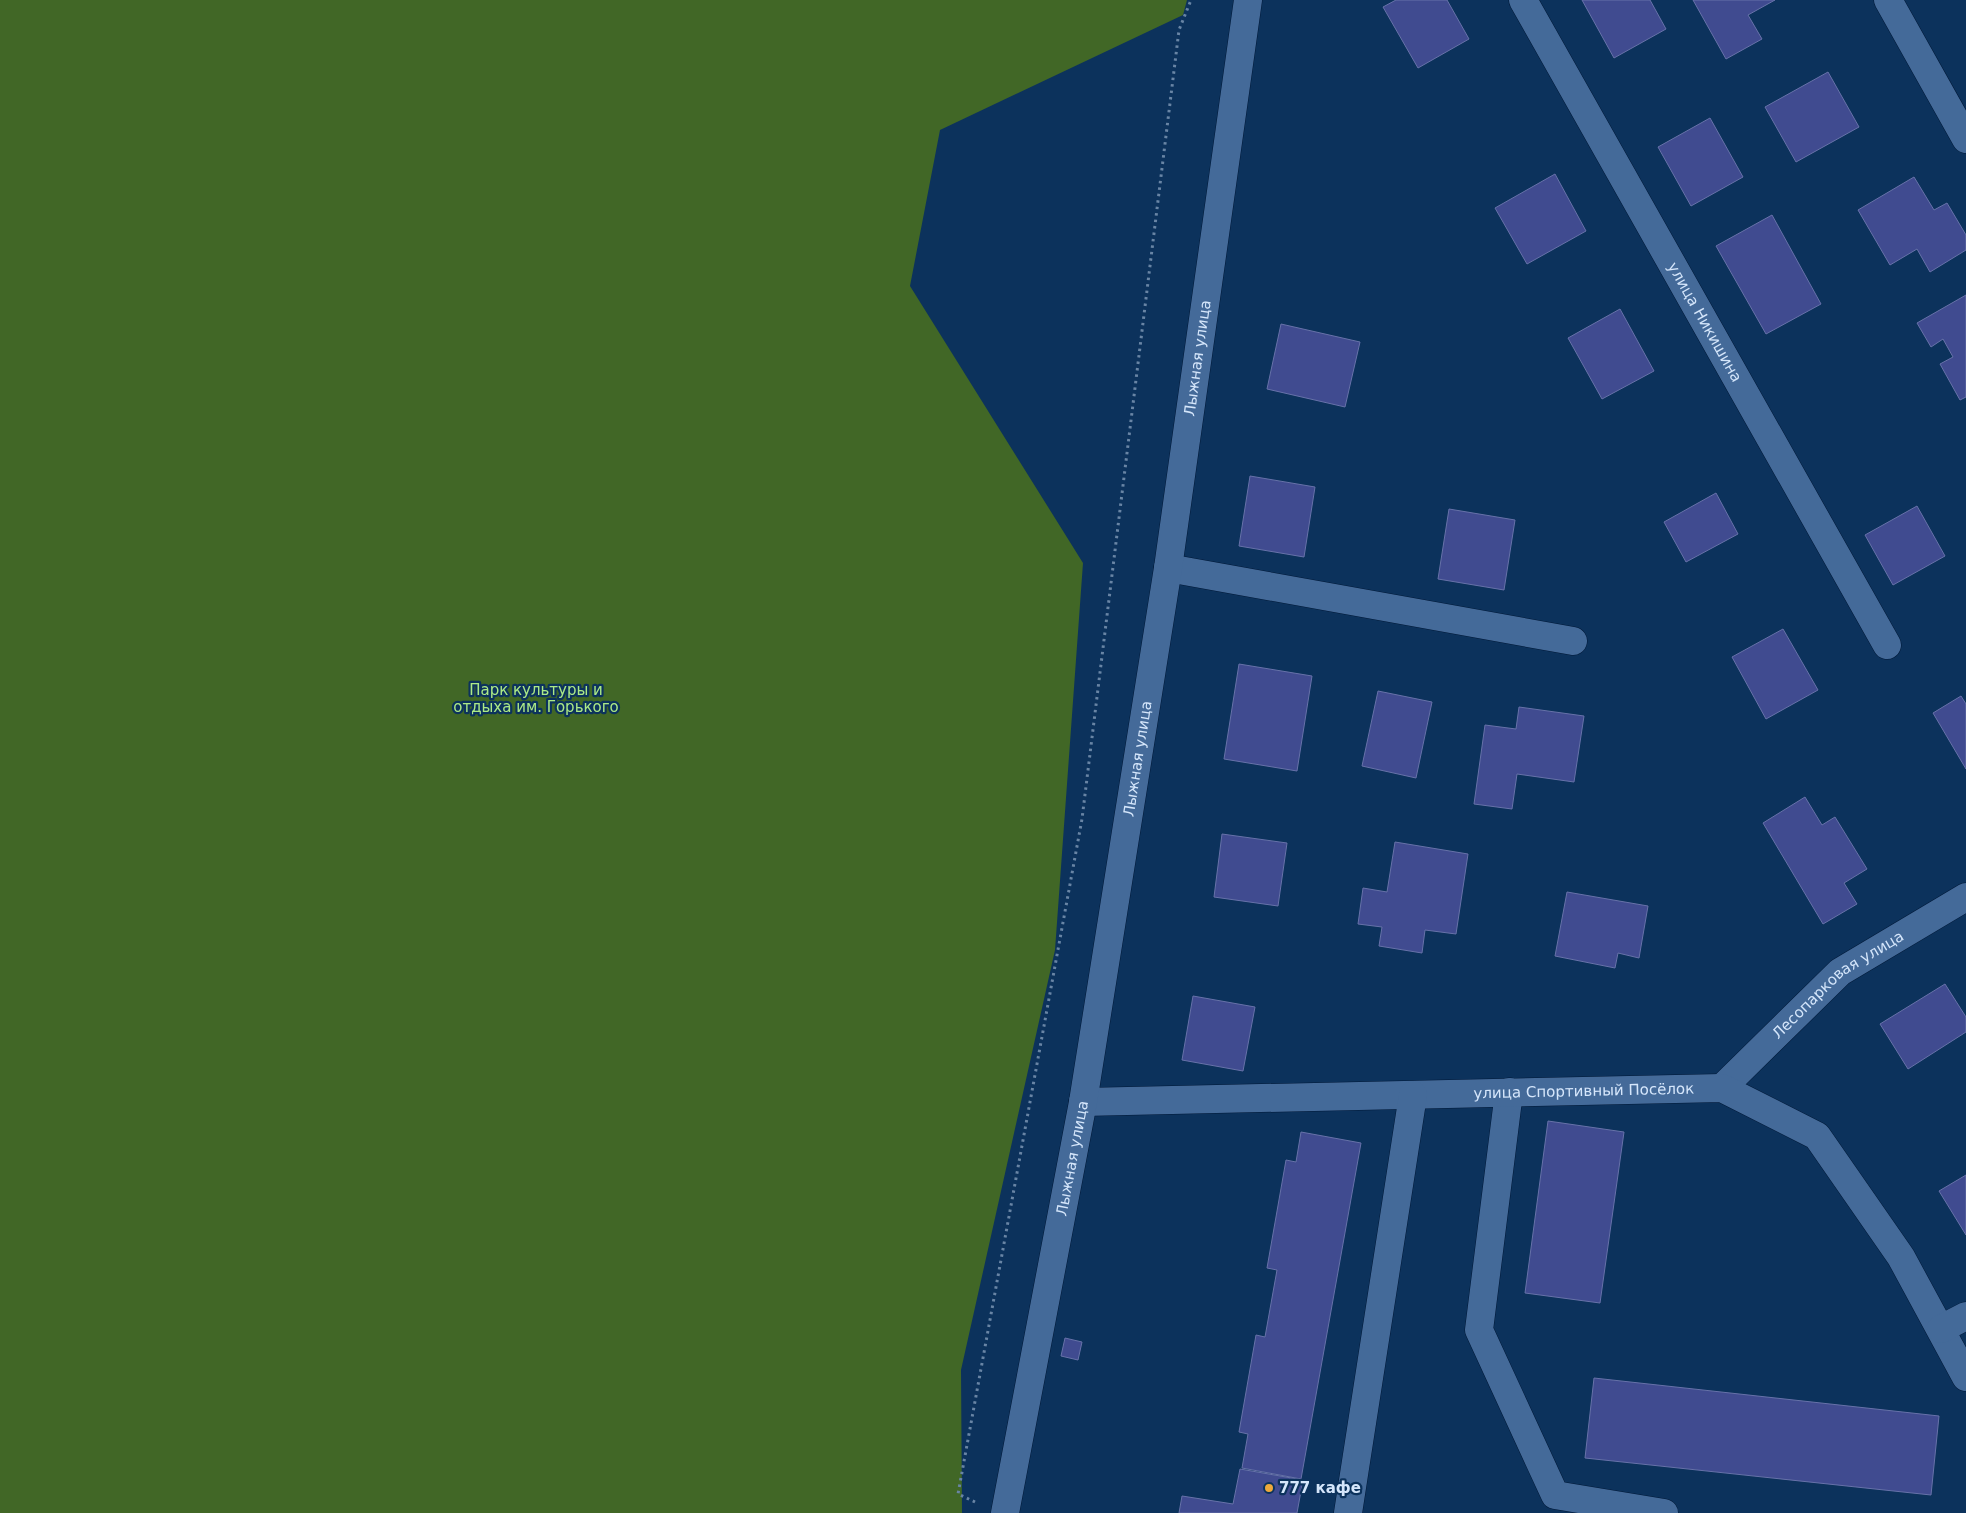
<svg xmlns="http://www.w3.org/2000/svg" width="1966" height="1513" font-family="'DejaVu Sans',sans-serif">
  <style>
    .green { fill: #416726 }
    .building { fill: #404b90; stroke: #6772a9 }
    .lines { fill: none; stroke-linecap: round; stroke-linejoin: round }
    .minor-casing { stroke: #001938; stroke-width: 29 }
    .path { stroke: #6985a5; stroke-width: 3; stroke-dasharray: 2.5 4; stroke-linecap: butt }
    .minor { stroke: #446a99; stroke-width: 28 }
    .poi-dot { fill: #eda83c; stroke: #0c325c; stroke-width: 2 }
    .labels { text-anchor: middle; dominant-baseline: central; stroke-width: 4.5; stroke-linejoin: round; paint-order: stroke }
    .street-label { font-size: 15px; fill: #d5e6fb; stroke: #0c325c }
    .park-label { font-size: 15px; fill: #ace986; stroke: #0c325c }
    .poi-label { font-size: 15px; font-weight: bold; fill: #d5e6fb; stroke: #0c325c; text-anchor: start }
  </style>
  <rect width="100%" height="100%" fill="#0c325c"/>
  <polygon class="green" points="0,0 1187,0 1183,15 940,130 910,286 1083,563 1055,950 961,1370 962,1513 0,1513"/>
  <g class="building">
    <polygon points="1396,0 1447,0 1469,39 1418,68 1383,7"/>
    <polygon points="1582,0 1650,0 1666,29 1614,58"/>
    <polygon points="1693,0 1775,0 1748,15 1762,39 1726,59"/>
    <polygon points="1828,72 1859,127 1796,162 1765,107"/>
    <polygon points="1710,118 1743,177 1691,206 1658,147"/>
    <polygon points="1555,174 1586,231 1527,264 1495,208"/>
    <polygon points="1914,177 1934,210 1947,203 1966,235 1966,250 1930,272 1917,249 1890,265 1858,210"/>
    <polygon points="1772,215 1821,304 1766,334 1716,246"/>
    <polygon points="1966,295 1966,397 1960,400 1940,364 1953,357 1943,339 1931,347 1917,323"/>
    <polygon points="1620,309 1654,371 1602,399 1568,338"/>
    <polygon points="1281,324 1360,342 1345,407 1267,389"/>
    <polygon points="1250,476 1315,487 1304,557 1239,546"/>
    <polygon points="1716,493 1738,534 1686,562 1664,522"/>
    <polygon points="1917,506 1945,556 1893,585 1865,535"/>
    <polygon points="1449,509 1515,520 1504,590 1438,579"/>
    <polygon points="1783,629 1818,690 1766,719 1732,657"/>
    <polygon points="1239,664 1312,676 1297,771 1224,759"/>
    <polygon points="1378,691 1432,702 1416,778 1362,766"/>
    <polygon points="1961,696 1966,704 1966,769 1933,713"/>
    <polygon points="1519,707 1584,716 1574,782 1517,774 1512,809 1474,804 1485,725 1516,729"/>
    <polygon points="1805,797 1822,825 1835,817 1867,869 1844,883 1857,904 1823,924 1763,823"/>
    <polygon points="1222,834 1287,843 1278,906 1214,897"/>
    <polygon points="1395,842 1468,854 1456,934 1425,930 1422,953 1379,946 1382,927 1358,924 1363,888 1387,892"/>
    <polygon points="1567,892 1648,906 1639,958 1618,953 1615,968 1555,956"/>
    <polygon points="1945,984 1966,1017 1966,1032 1908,1069 1880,1024"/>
    <polygon points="1193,996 1255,1007 1243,1071 1182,1060"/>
    <polygon points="1548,1121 1624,1132 1600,1303 1525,1293"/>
    <polygon points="1301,1132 1361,1143 1301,1479 1242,1468 1248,1434 1239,1432 1256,1335 1265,1337 1277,1270 1267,1268 1286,1160 1296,1162"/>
    <polygon points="1966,1175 1966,1235 1939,1191"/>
    <polygon points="1065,1338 1082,1342 1078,1360 1061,1356"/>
    <polygon points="1594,1378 1939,1416 1931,1495 1585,1458"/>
    <polygon points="1240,1469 1303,1480 1297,1513 1179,1513 1182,1496 1233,1504"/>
  </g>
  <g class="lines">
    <g class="minor-casing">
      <g id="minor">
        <path id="s1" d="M1523 0 1887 645"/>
        <polyline points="1888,0 1966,139"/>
        <polyline points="1168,568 1573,641"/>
        <path id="s2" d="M1722 1088 1840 972 1966 897"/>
        <polyline points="1509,1092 1479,1330 1555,1495 1664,1513"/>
        <path id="s3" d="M1083 1102 1722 1088 1817 1136 1901 1257 1966 1377"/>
        <polyline points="1941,1329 1966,1316"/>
        <path id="s4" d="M1005 1513 1083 1102 1168 568 1248 0"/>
        <polyline points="1348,1513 1413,1095"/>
      </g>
    </g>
    <polyline class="path" points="975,1502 958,1494 1082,819 1179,30 1191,0"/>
    <use href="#minor" class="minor"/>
  </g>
  <circle class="poi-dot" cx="1269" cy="1488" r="5"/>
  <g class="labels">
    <g class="street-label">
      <text stroke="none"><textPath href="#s1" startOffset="370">улица Никишина</textPath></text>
      <text stroke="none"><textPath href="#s4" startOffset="1171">Лыжная улица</textPath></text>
      <text stroke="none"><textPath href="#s4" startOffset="766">Лыжная улица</textPath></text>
      <text stroke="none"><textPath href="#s2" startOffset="156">Лесопарковая улица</textPath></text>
      <text stroke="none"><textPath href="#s3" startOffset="501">улица Спортивный Посёлок</textPath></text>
      <text stroke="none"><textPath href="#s4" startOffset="361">Лыжная улица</textPath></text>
    </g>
    <g class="park-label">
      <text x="536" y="690">Парк культуры и<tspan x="536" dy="17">отдыха им. Горького</tspan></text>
    </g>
    <g class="poi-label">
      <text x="1279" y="1488">777 кафе</text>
    </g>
  </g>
</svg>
